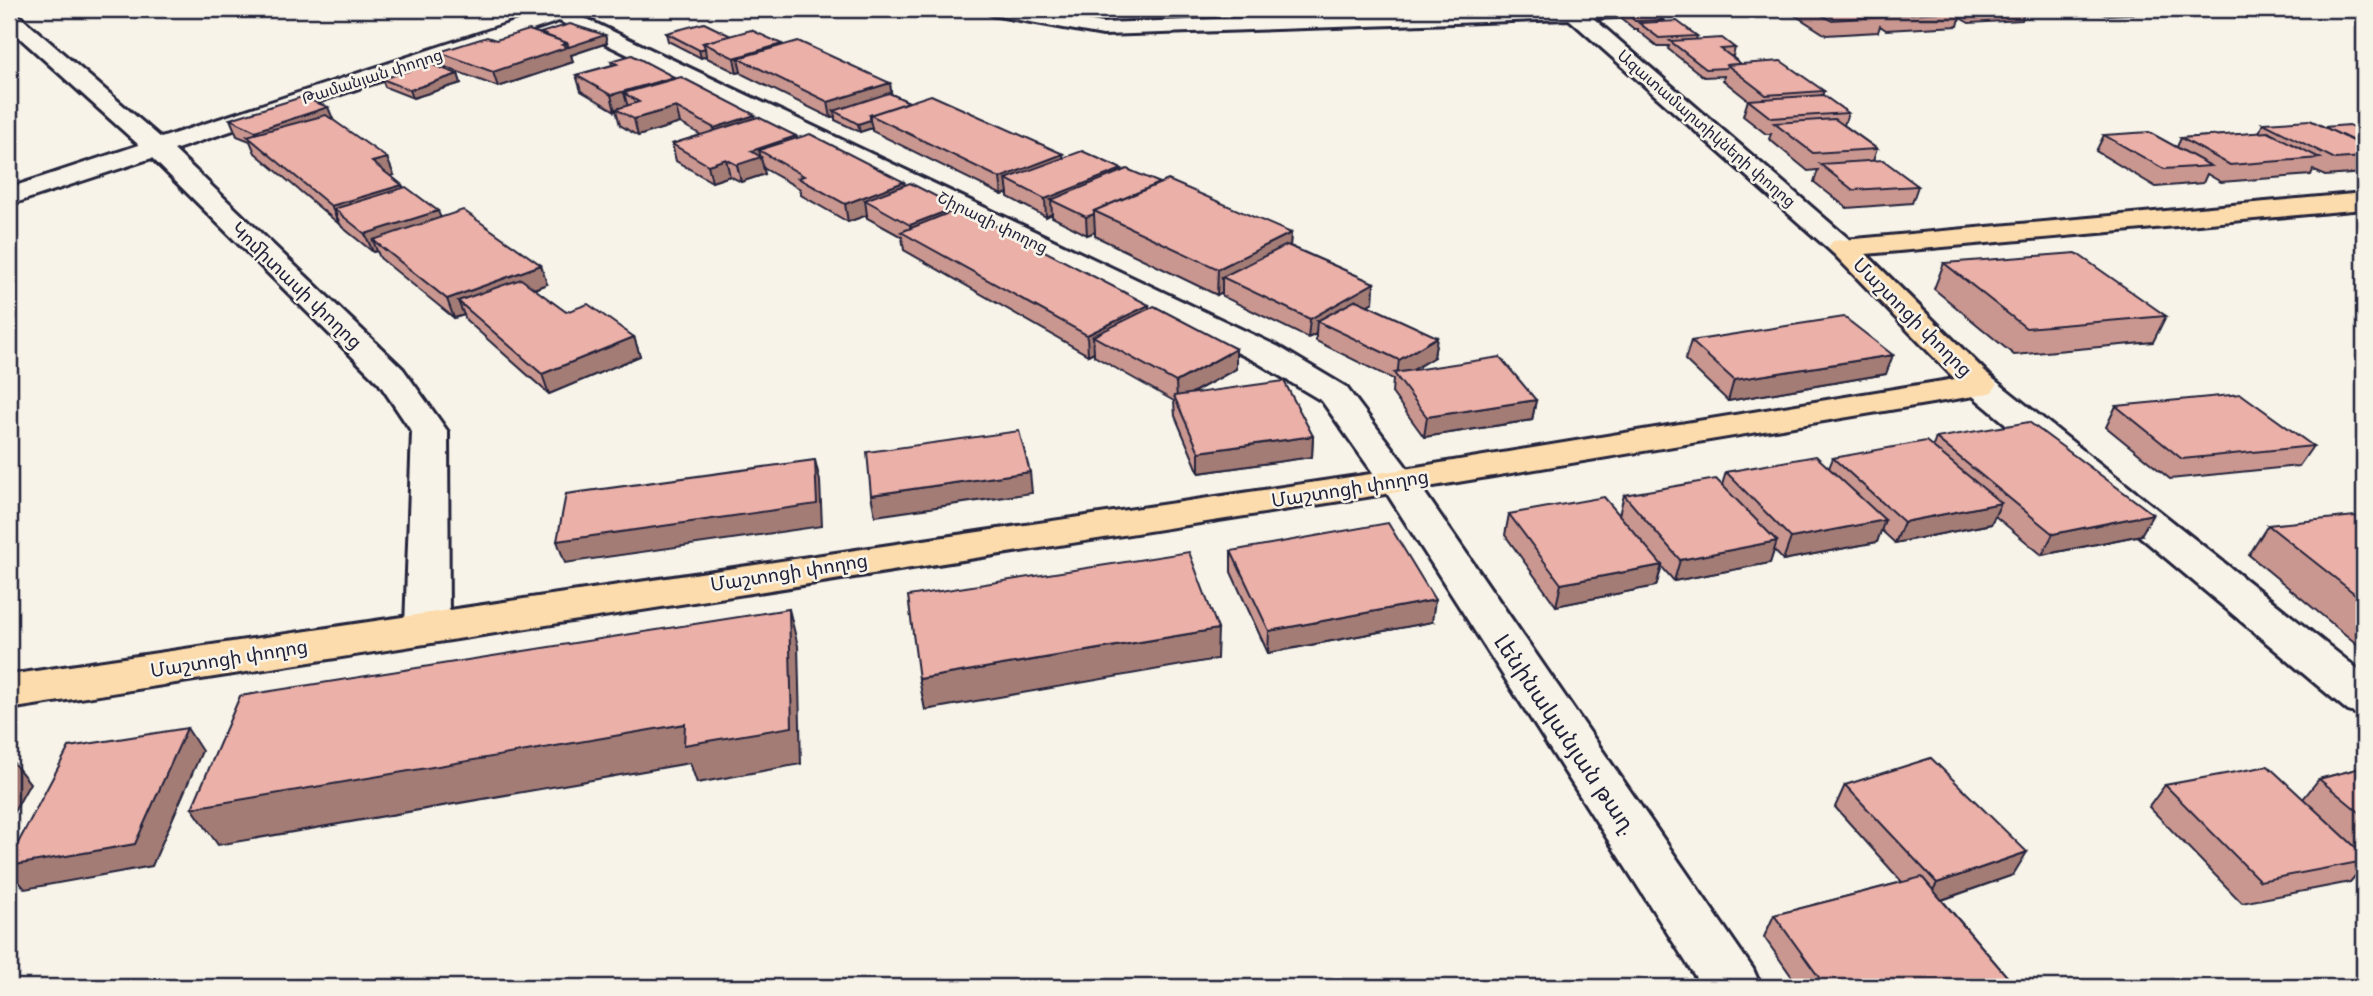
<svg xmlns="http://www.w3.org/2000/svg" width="2373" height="996" font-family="Delius,'Noto Sans Armenian',sans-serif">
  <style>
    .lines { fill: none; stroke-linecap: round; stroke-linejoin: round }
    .minor-casing { stroke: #22223b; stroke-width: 6 }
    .major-casing { stroke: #22223b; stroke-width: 6 }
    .minor { fill: #f7f3e8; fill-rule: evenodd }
    .major { fill: #fcdcac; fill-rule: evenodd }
    .wall { fill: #ca9790; stroke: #22223b; stroke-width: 2 }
    .shaded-wall { fill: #a47b76; stroke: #22223b; stroke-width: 2 }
    .building { fill: #ebb0a8; stroke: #22223b; stroke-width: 2 }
    .labels { text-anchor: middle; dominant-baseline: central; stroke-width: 5; stroke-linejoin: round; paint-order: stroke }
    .far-street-label { font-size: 16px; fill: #22223b; stroke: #f7f3e8 }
    .street-label { font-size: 19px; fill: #22223b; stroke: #f7f3e8 }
    .near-street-label { font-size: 23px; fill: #22223b; stroke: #f7f3e8 }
  </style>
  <rect width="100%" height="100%" fill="#f7f3e8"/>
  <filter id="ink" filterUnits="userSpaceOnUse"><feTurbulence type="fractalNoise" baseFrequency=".0143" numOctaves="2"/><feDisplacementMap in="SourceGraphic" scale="14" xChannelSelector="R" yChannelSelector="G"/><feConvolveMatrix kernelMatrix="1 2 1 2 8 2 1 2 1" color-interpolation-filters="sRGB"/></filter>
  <g filter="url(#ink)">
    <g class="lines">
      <g class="minor-casing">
        <g id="minor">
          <polygon points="540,9 585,9 578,15 1279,347 1346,387 1411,473 1753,969 1761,987 1702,987 1381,484 1322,401 1255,361 559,21 174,150 403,369 448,432 449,627 442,638 427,642 412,638 405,627 412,432 379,383 152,158 9,205 9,188 139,145 9,28 9,11 16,13 161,138 542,13"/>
          <polygon points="982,9 1025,9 1103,23 1502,9 1681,9 1671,15 1593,18 1858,247 1853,253 1843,256 1833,253 1569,19 1103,35 992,15"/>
          <polygon points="1980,375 1992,378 2364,674 2364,716 2348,711 1968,392 1963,385 1968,378"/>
        </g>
      </g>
      <g class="major-casing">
        <polygon id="major" points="2364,193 2364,209 1866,254 1992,378 1997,385 1992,392 1980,395 1398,492 9,709 9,675 1398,470 1955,379 1833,253 1828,247 1833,241"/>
      </g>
      <use href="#minor" class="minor"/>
      <use href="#major" class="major"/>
    </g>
    <g class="wall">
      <polygon points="1794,9 2153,9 2152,13 2105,15 2092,9 2091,11 2024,14 2022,20 1969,23 1960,18 1958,26 1886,30 1880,26 1878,32 1826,35 1793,14"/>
      <polygon points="1624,11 1663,20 1662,22 1697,36 1696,40 1735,48 1733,56 1731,56 1741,64 1824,91 1822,95 1848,113 1844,125 1877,149 1873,161 1918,186 1912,203 1847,208 1814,182 1818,170 1808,171 1769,139 1771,134 1766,134 1743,116 1748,100 1723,80 1724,76 1704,77 1668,49 1669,46 1657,46 1638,31 1638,29 1634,29 1622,19"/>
      <polygon points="540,33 605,35 607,43 571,55 573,62 498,87 445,67 439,52 496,40"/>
      <polygon points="666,33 731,36 782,44 782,46 890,83 891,94 909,102 1063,154 1063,158 1122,171 1160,183 1291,233 1290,246 1374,283 1373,302 1367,305 1437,337 1434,357 1412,370 1536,400 1532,420 1424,437 1392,393 1393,379 1316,341 1316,334 1308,338 1222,296 1222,292 1217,295 1095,236 1095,232 1087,235 1052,217 1052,214 1046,217 1008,197 1008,193 1002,195 872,131 872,128 860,132 835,120 835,117 831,118 742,74 741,72 737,73 707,58 706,56 701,58 668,41"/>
      <polygon points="611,61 674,77 674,79 755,115 755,118 796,136 796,138 904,182 905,185 957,210 1149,308 1236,349 1236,369 1190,394 1313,436 1312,457 1199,473 1175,416 1174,401 1094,356 1094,352 1088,355 904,250 902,237 867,218 867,215 848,222 801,195 800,189 763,168 765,174 741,182 730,176 712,182 676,161 672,144 701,135 680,123 638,136 620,125 616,110 615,111 581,91 576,75 612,65"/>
      <polygon points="458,74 461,83 413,98 385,87 382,79"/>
      <polygon points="230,119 333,120 394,175 391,176 402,185 404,188 441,217 547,284 534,289 566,312 634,337 640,356 549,394 466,320 464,315 454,318 380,258 377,251 373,252 342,227 340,224 339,224 255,153 250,141 237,136"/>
      <polygon points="2263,123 2324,127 2364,132 2364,173 2325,176 2313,170 2311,175 2221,182 2207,174 2203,183 2156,187 2096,151 2104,135 2177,147 2181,138 2259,133"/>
      <polygon points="1944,263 2166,316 2153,342 2014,355 1934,289"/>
      <polygon points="1691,341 1886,374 1728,401 1685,360"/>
      <polygon points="2116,406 2313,446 2299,466 2170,479 2106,427"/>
      <polygon points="1936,438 2141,535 2042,555 1995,516 1991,524 1895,543 1881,530 1877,542 1783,560 1774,550 1770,563 1674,581 1662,567 1656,586 1556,606 1505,535 1509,514 1619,515 1624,495 1722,485 1726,472 1829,468 1833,458 1933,446"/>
      <polygon points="2364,523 2364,650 2249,555 2268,525"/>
      <polygon points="1231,551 1432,622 1268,653 1231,572"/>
      <polygon points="2364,767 2364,866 2350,882 2242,903 2149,807 2165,785 2303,799 2319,779"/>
      <polygon points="1845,785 2013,875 1942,900 2016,987 1799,987 1764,937 1774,915 1902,882 1835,807"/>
    </g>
    <g class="shaded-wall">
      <polygon points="605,35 607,43 571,55 573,62 498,87 493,72 567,43"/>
      <polygon points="782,44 785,59 738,58 741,72 737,73 734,58"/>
      <polygon points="705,48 706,56 701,58 699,50"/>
      <polygon points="458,74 461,83 413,98 410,90"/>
      <polygon points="674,77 677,93 639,102 624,93 628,107 616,109 616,110 615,111 611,95"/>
      <polygon points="890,83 892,99 834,111 835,117 831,118 828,102"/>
      <polygon points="328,107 335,124 263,147 255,131"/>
      <polygon points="676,107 680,123 638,136 634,119"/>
      <polygon points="755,115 758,131 718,144 714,128"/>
      <polygon points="870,120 872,128 860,132 858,124"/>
      <polygon points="796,136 799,153 759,150 765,174 741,182 737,165 751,151"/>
      <polygon points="1063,154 1064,171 1006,179 1008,193 1002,195 1000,178"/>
      <polygon points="387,158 394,175 379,180 372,162"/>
      <polygon points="726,159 730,176 712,182 708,165"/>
      <polygon points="1122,169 1122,186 1051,200 1052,214 1046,217 1045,199"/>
      <polygon points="904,182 907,200 865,200 867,215 848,222 845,204"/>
      <polygon points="402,185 409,202 334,209 340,224 339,224 331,206"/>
      <polygon points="957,207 959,225 912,238 910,225"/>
      <polygon points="438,211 445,229 373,240 377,251 373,252 365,234"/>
      <polygon points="1094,214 1095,232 1087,235 1086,217"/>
      <polygon points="1291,233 1289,258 1222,277 1222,292 1217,295 1218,269"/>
      <polygon points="541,265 547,284 471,312 458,301 464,315 454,318 447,299"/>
      <polygon points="1374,283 1373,302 1328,327 1317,321 1316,334 1308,338 1310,319"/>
      <polygon points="1149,305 1149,324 1093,336 1094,352 1088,355 1087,335"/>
      <polygon points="634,337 640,356 549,394 542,374"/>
      <polygon points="1437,337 1434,357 1398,379 1397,377 1399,360"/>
      <polygon points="1236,349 1236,369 1177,401 1176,382"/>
      <polygon points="1893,355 1886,374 1728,401 1734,380"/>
      <polygon points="1536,400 1532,420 1424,437 1427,417"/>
      <polygon points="1313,436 1312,457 1199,473 1199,452"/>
      <polygon points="815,460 820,481 822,526 565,563 557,541"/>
      <polygon points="1030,472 1032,493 875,516 871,495"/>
      <polygon points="2001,503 1991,524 1895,543 1904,522"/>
      <polygon points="2153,514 2141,535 2042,555 2053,534"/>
      <polygon points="1885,520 1877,542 1783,560 1791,538"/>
      <polygon points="1777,541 1770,563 1674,581 1680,560"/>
      <polygon points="1662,565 1656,586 1556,606 1561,584"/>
      <polygon points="1435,600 1432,622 1268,653 1269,631"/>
      <polygon points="789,609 798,646 801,764 697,783 690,763 218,845 192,808"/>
      <polygon points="1218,629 1217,659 925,710 919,679"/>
      <polygon points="187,728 202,751 152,866 25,889 9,870 9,866"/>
      <polygon points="12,761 30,783 9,821 9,766"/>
      <polygon points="2027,852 2013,875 1924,906 1937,883"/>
    </g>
    <g class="building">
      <polygon points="1812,9 1868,9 1882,17 1830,20"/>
      <polygon points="1880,9 1959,9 1963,11 1890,15"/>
      <polygon points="1650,10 1663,20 1635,21 1624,11"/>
      <polygon points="1677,21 1697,36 1659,38 1639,23"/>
      <polygon points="704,23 731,36 703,43 705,48 699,50 666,33"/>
      <polygon points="570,24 605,35 569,47 567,43 540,33"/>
      <polygon points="529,30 567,43 562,45 568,47 493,72 439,52 487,37 496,40"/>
      <polygon points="751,30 782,44 734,58 703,43"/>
      <polygon points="1722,38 1735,48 1721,49 1741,64 1727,65 1726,68 1706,69 1670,41"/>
      <polygon points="798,41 890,83 828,102 738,58"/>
      <polygon points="632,55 674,77 611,95 576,75 617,64 611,61"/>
      <polygon points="1781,61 1824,91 1766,95 1727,65"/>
      <polygon points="430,64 458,74 410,90 382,79"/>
      <polygon points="681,77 755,115 714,128 676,107 634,119 616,109 639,102 624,93"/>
      <polygon points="889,93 909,102 870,115 870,120 858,124 834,111"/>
      <polygon points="931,95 1063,154 1000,178 870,115"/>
      <polygon points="1823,95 1848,113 1771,118 1748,100"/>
      <polygon points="302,97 328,107 255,131 230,119"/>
      <polygon points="326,115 387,158 372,162 402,185 331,206 247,136"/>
      <polygon points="758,117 796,136 751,151 761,157 737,165 726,159 708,165 672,144"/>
      <polygon points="1835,119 1877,149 1813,153 1774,123"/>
      <polygon points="2310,120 2364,146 2364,157 2335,159 2263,123"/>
      <polygon points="2349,125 2364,132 2364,146 2324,127"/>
      <polygon points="2149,132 2211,166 2164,169 2104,135"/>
      <polygon points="2268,132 2320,158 2230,165 2181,138"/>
      <polygon points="810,134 904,182 845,204 798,178 804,176 759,150"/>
      <polygon points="1082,151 1122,169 1045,199 1006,179"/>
      <polygon points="1883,160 1918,186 1853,190 1820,164"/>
      <polygon points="1127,169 1160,183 1094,211 1094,214 1086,217 1051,200"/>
      <polygon points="1168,180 1291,233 1218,269 1094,211"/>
      <polygon points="910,183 957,207 910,225 865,200"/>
      <polygon points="406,187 438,211 365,234 334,209"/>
      <polygon points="961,208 1149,305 1087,335 901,232"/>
      <polygon points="463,210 541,265 447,299 373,240"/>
      <polygon points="1287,245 1374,283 1310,319 1222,277"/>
      <polygon points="2076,253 2166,316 2026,328 1944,263"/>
      <polygon points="521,279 566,312 588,304 634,337 542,374 458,301"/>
      <polygon points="1356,300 1437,337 1399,360 1317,321"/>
      <polygon points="1154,306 1236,349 1176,382 1093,336"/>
      <polygon points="1844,317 1893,355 1734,380 1691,341"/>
      <polygon points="1500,357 1536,400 1427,417 1394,373"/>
      <polygon points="1284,381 1313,436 1199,452 1174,396"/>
      <polygon points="2241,394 2313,446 2182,459 2116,406"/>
      <polygon points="2029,422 2153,514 2053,534 1936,438"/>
      <polygon points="1019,431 1030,472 871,495 867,452"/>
      <polygon points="1926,441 2001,503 1904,522 1833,458"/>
      <polygon points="1816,456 1885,520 1791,538 1726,472"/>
      <polygon points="815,460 817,504 557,541 566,494"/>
      <polygon points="1716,479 1777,541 1680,560 1624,495"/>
      <polygon points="1604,497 1662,565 1561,584 1509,514"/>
      <polygon points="2355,516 2364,523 2364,601 2268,525"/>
      <polygon points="1388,523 1435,600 1269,631 1231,551"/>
      <polygon points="1189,552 1218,629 919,679 908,596"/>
      <polygon points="789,609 792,727 684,745 685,724 192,808 240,696"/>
      <polygon points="187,728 135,844 9,866 9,860 69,747"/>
      <polygon points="1931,758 2027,852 1937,883 1845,785"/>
      <polygon points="2268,766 2364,855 2364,861 2260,881 2165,785"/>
      <polygon points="2364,767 2364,816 2319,779"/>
      <polygon points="1922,877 2016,987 1826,987 1774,915"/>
    </g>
  </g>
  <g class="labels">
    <g class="far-street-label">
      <text transform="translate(372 76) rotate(-18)">Թամանյան փողոց</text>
      <text transform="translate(1707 128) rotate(41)">Ազատամարտիկների փողոց</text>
      <text transform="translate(993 222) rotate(26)">Շիրազի փողոց</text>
    </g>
    <g class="street-label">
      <text transform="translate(297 285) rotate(44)">Կոմիտասի փողոց</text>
      <text transform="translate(1913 317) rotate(45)">Մաշտոցի փողոց</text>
      <text transform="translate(1350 488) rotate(-9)">Մաշտոցի փողոց</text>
      <text transform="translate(789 572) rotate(-9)">Մաշտոցի փողոց</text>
      <text transform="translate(229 658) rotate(-9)">Մաշտոցի փողոց</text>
    </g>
    <g class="near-street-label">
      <text transform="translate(1566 734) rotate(56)">Լենինականյան թաղ.</text>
    </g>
  </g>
  <rect width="2373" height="996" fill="none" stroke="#f7f3e8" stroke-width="35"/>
  <rect x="18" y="18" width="2338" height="961" fill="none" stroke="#22223b" stroke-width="2.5" filter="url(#ink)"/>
</svg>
